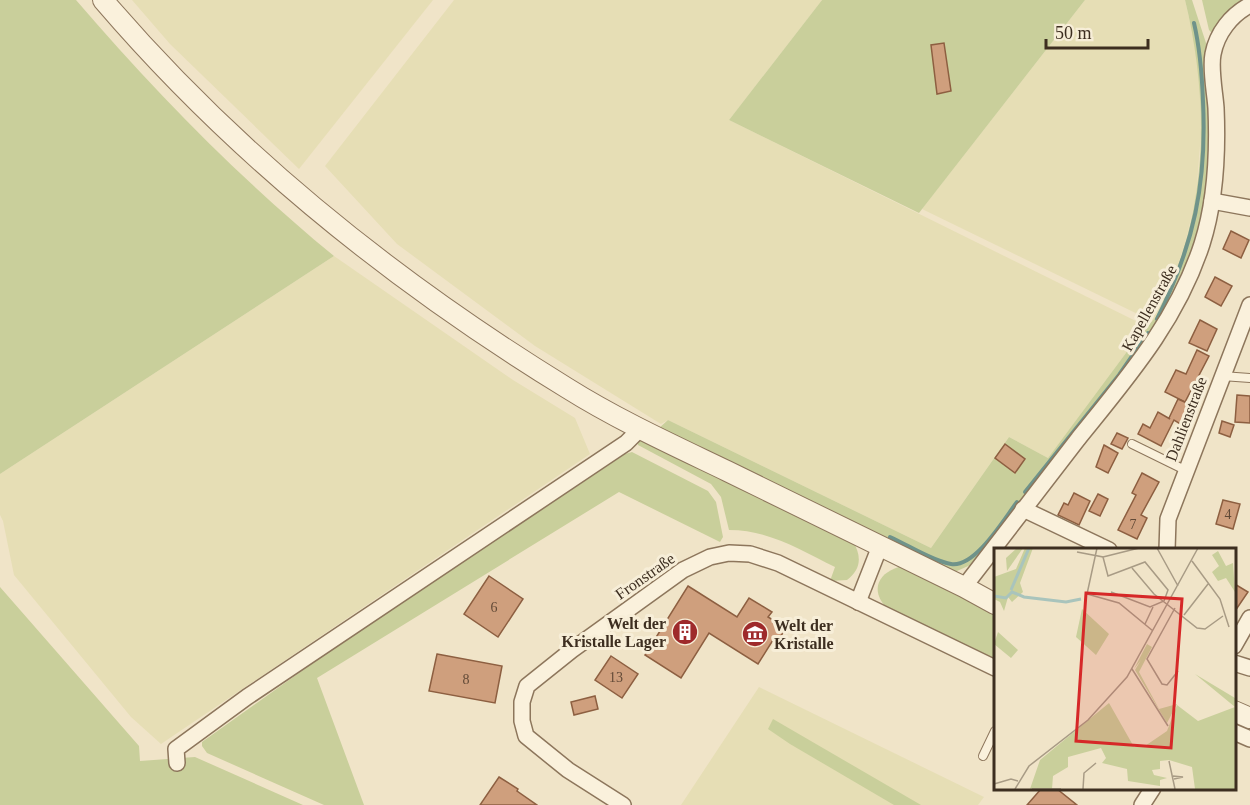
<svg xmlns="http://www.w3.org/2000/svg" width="1250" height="805" font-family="'Times New Roman',serif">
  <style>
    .farmland { fill: #e6deb5 }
    .green { fill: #c9cf9b }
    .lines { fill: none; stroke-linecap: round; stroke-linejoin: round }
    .stream { stroke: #6f938a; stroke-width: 4 }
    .building { fill: #cf9f7d; stroke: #8d5f41; stroke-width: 1.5 }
    .service-casing { stroke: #8d765c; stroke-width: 10 }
    .minor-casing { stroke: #8d765c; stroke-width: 18 }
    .tertiary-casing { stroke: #8d765c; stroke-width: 22 }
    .service { stroke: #faf1dc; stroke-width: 8 }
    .minor { stroke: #faf1dc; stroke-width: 15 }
    .tertiary { stroke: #faf1dc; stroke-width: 20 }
    .labels { text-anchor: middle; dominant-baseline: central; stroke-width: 6; stroke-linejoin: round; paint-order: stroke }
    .number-label { font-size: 14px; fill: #624a37 }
    .street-label { font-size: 16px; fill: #3d2e20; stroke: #f7eed8 }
    .poi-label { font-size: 16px; font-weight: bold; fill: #3d2e20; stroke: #f7eed8; text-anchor: end }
    .inset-river { fill: none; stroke: #a9c4bc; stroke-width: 3 }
    .inset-road { fill: none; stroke: #a89b85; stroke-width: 1.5 }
    .view { fill: #d62828; fill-opacity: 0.15; stroke: #d62828; stroke-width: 3 }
    .inset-edge { fill: none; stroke: #3d2e20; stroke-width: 3 }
  </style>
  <rect width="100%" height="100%" fill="#f0e4c8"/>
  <g class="farmland">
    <polygon points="132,0 433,0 299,169 170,44"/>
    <polygon points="454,0 822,0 729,120 1146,326 1048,458 1009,437 931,548 668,420 661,424 535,346 397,244 325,166"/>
    <polygon points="1085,0 1185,0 1194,39 1200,86 1201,133 1196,197 1185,244 1173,280 1154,322 922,209"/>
    <polygon points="334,256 513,380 575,418 590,454 161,744 131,717 14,575 3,521 0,515 0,474"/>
    <polygon points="759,687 984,797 978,805 681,805"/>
  </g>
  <g class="green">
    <path d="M0 0H76C154 91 241 180 334 256L0 474Z"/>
    <polygon points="822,0 1085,0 919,213 729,120"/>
    <path d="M1185 0H1192L1206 43 1211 97 1207 192 1200 228 1190 261 1156 332 975 563 957 571H947L658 429 668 420 931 548 1009 437 1048 458 1146 326C1159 319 1163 301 1169 288 1209 198 1208 94 1185 0Z"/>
    <polygon points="1202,0 1240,0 1241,2 1218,22 1212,33 1209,30"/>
    <path d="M641 440 853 541C862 557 861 569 847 580L830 581 835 567C800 550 769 530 729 530L721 497 711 484 638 445V442Z"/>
    <polygon points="632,452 708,491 716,502 723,537 720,542 619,492 317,678 364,805 324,805 207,753 202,746 202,742 324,655 625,454"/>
    <path d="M903 566 995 611V659L888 609C868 590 879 571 903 566Z"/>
    <polygon points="0,587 139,746 140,761 195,757 303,805 0,805"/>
    <polygon points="773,719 921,805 894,805 790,744 768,729"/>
  </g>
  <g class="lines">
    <g class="stream">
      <path d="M1157 319C1194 245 1207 183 1203 101 1202 74 1200 49 1194 23"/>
      <polyline points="1025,492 1119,375 1148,333"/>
      <path d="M890 537C908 545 932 561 951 564 975 568 1004 519 1017 502"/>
    </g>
  </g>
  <g class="building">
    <polygon points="944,43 951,91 937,94 931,45"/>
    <polygon points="1231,231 1249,240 1241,258 1223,249"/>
    <polygon points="1215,277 1232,286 1221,306 1205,297"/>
    <polygon points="1200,320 1217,329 1207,351 1189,343"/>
    <polygon points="1197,350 1209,356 1185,402 1165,392 1176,370 1186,374"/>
    <polygon points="1237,395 1250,396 1250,423 1235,422"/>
    <polygon points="1178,399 1189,404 1185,412 1188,414 1182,425 1174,420 1161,446 1138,434 1143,424 1150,428 1158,412 1170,419 1169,418"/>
    <polygon points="1222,421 1234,425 1230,437 1219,433"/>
    <polygon points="1117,433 1128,438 1122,449 1111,444"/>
    <polygon points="1005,444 1025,459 1015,473 995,458"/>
    <polygon points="1104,445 1118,453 1108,473 1096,467"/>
    <polygon points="1142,473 1159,482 1141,515 1147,518 1137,539 1118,530 1136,495 1132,493"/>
    <polygon points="1074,493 1090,501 1079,525 1058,515 1064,503 1068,505"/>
    <polygon points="1098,494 1108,499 1100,516 1089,511"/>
    <polygon points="1223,500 1240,504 1233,529 1216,524"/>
    <polygon points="489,576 523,599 498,637 464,614"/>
    <polygon points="1233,583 1248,592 1233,614"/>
    <polygon points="688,586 737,617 749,598 772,612 768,617 786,628 777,642 773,640 758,664 709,633 681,678 645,655"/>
    <polygon points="437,654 502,666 495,703 429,691"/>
    <polygon points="611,656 638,674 622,698 595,680"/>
    <polygon points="595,696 598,709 574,715 571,702"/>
    <polygon points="499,777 518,789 517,791 537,805 480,805"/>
    <polygon points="1041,789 1057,789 1077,805 1027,805"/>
  </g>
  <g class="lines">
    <g class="service-casing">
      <g id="service">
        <polyline points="1222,376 1250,378"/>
        <polyline points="1132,444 1185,470"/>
        <polyline points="983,756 995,731"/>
      </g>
    </g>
    <g class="minor-casing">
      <g id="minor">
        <polyline points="1212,201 1250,208"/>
        <polyline points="1023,509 1109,550"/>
        <polyline points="1167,550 1168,519 1250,305"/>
        <path d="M964 587C1002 537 1040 488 1078 439 1128 377 1177 321 1202 244 1216 200 1218 154 1216 108 1215 93 1210 69 1213 54 1217 33 1231 15 1250 5"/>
        <polyline points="858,602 880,546"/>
        <polyline points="1234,646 1250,618"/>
        <polyline points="1234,663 1250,668"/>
        <polyline points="1234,732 1250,739"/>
        <polyline points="177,763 176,749 247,697 626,443 640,429"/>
        <polyline points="623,805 568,770 526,736 522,721 522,702 527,686 572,650 683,570 710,557 729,553 750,554 778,563 995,668"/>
        <polyline points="1142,805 1153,788"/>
      </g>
    </g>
    <g class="tertiary-casing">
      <g id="tertiary">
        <path d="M103 0C234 153 396 283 567 388 618 420 673 445 727 471 806 510 885 549 964 587L995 604"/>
        <polyline points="1234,711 1250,718"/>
      </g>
    </g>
    <use href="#service" class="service"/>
    <use href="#minor" class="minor"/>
    <use href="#tertiary" class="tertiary"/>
  </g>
  <defs>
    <g id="building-disc" transform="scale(1.35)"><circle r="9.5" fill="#9e2a2b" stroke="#f7eed8"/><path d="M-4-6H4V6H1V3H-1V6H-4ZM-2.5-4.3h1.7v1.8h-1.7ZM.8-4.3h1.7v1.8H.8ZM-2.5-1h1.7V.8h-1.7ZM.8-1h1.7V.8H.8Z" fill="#fff"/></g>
    <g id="museum-disc" transform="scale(1.35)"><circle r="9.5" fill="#9e2a2b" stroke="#f7eed8"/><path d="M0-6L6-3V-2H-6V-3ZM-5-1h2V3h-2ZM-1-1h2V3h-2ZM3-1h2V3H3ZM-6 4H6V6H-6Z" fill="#fff"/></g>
  </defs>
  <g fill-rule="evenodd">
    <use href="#building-disc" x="685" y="632"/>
    <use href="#museum-disc" x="755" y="634"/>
  </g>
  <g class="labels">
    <g class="number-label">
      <text x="1228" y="514">4</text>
      <text x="1133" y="524">7</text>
      <text x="494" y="607">6</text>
      <text x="616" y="677">13</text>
      <text x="466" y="679">8</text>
    </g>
    <g class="street-label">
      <text transform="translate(1149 308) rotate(-61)">Kapellenstraße</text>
      <text transform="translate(1186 419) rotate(-69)">Dahlienstraße</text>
      <text transform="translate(645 576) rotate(-35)">Fronstraße</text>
    </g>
    <g class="poi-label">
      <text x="666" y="623">Welt der<tspan x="666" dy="18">Kristalle Lager</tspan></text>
      <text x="774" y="625" text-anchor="start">Welt der<tspan x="774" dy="18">Kristalle</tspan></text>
    </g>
  </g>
  <g transform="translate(994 548)">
    <rect width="242" height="242" fill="#f0e4c8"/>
    <path d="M23 0H29L13 23 12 10ZM31 0H39L26 35 29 44 18 54 14 49 10 63 6 54 0 51V29L22 21ZM224 3 232 18 239 15 241 44 232 30 224 33 218 24 225 18 218 7ZM88 61 115 86 102 107 82 89ZM4 84 24 102 17 110 0 96ZM153 96 158 99 145 124 165 161 183 156 173 175 141 122 147 112 140 121ZM201 126 241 150V241H201L198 219 175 212 166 213V221L158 222 160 227 173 230 166 232V238L134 233 133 221 108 215 112 210 107 200 74 209V219L59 228 58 241H36L46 212 115 155 140 199 151 198 173 183 183 157 204 173 241 159Z" fill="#c9cf9b"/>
    <path class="inset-river" d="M17 42 35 0M0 48 12 50 18 44 30 49 72 54 87 51"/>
    <path class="inset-road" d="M103 0 93 46 125 55 159 83M163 0 184 38M83 4 109 9 114 28 151 14 174 42 170 53 156 59 117 44M109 9 145 0M198 13 226 51 235 79M138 20 160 46 203 80 211 81 229 68M181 60 153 111 168 136 173 137 184 123M190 67 214 36M151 76 159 59M138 121 174 178M175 213 181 241M179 228 189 229 180 231M0 236 17 231 24 233M21 241 35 218 94 172 133 129 204 0M38 241H67M89 241 90 225 102 215"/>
    <path class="view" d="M92 45 188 51 177 200 82 193Z"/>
    <rect width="242" height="242" class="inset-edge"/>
  </g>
  <path d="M1046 39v9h102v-9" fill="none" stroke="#3d2e20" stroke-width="3"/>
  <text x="1055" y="39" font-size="18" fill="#3d2e20" stroke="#f7eed8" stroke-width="4.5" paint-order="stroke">50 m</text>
</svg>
